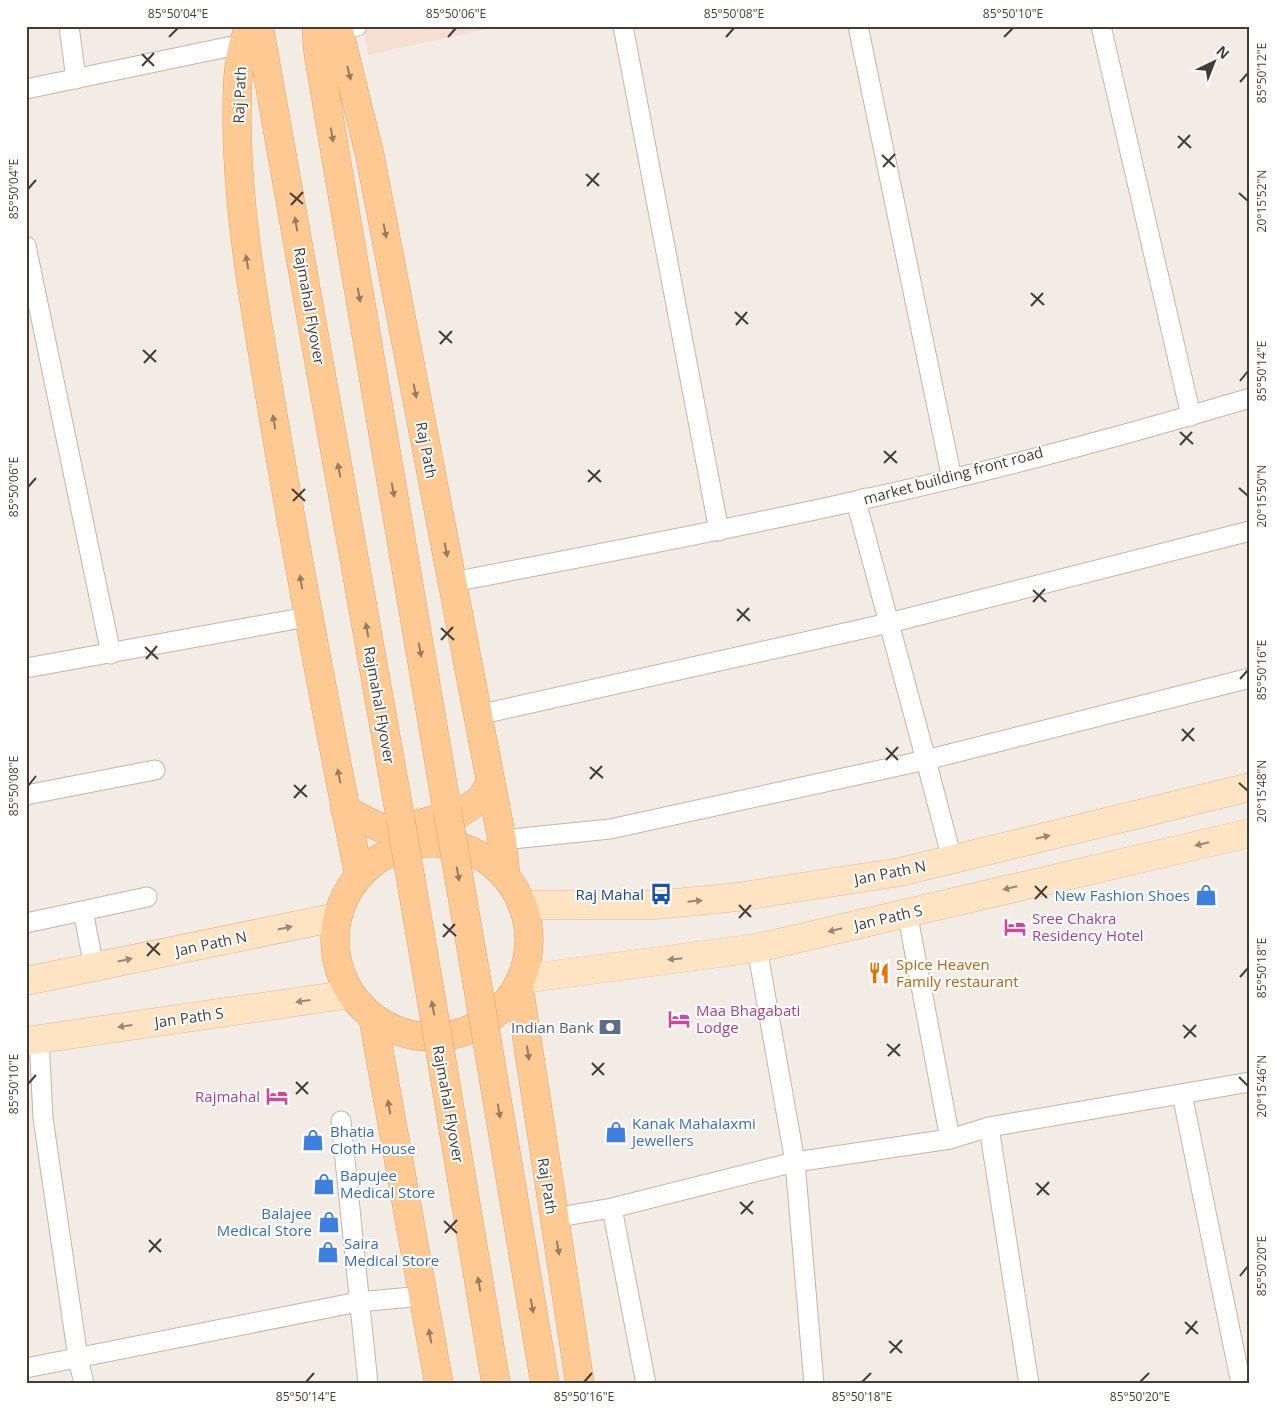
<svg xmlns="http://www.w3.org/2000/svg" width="1276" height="1410" font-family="'Open Sans',sans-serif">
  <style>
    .commercial { fill: #f6ded0 }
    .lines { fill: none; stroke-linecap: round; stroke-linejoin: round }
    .street-casing { stroke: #c2b5ab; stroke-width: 21 }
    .secondary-casing { stroke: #d8b896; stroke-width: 29 }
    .primary-casing { stroke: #e7a260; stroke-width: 29 }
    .street { stroke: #fff; stroke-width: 19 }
    .secondary { stroke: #ffe4c4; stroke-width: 28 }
    .primary { stroke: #ffc993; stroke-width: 28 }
    .primary-bridge-casing { stroke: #e7a260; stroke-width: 29; stroke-linecap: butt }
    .primary-bridge { stroke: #ffc993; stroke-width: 28 }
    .oneway { fill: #997b5f }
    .oneway2 { fill: #998875 }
    .ticks { fill: none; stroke: #463c35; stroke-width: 2 }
    .labels { text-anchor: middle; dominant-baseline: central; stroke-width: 4; stroke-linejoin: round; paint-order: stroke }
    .street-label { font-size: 15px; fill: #463c35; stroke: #fff }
    .transit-label { font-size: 15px; fill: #164399; stroke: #fff; text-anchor: end }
    .shop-label { font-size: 15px; fill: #366cbe; stroke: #fff; text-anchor: start }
    .hotel-label { font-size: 15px; fill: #b23c85; stroke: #fff; text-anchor: start }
    .food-label { font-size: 15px; fill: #c56008; stroke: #fff; text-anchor: start }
    .service-label { font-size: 15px; fill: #4e5e75; stroke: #fff; text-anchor: end }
    .neatline { fill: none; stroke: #463c35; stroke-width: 2 }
    .ticks-label { font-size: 12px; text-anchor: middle; fill: #463c35 }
  </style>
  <rect width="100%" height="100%" fill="#f3ece5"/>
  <polygon class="commercial" points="363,26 501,26 368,55"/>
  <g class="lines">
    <g class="street-casing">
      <g id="street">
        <polyline points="69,26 76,79"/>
        <polyline points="623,26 719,531"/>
        <polyline points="858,26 952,479"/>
        <polyline points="1101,26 1191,416"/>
        <polyline points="339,31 357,26"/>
        <polyline points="26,89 242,44"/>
        <polyline points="26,246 111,654"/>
        <polyline points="866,498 856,501 926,760"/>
        <path d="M453 582C587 556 722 531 856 501 988 472 1120 437 1250 398"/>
        <polyline points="26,668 307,617"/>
        <polyline points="478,715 889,623 1250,531"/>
        <polyline points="923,749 952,859"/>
        <polyline points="26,795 155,770"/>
        <polyline points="502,840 610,829 926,760 1250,678"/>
        <polyline points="83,911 94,967"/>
        <polyline points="907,912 950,1139"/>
        <polyline points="26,923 147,897"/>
        <polyline points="757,948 795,1162 814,1384"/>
        <polyline points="39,1038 43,1118 78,1358 84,1384"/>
        <polyline points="1182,1094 1241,1384"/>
        <polyline points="341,1121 368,1384"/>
        <polyline points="989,1127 1029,1384"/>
        <polyline points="612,1208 646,1384"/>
        <polyline points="553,1218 612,1208 795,1162 950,1139 989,1127 1250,1082"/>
        <polyline points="26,1368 358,1302 423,1296"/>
      </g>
    </g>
    <g class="secondary-casing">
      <g id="secondary">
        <polyline points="523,905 655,905 737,897 900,872 1250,787"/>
        <polyline points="523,979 757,948 1250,833"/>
        <polyline points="26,981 337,917"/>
        <polyline points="26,1041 351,994"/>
      </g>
    </g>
    <g class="primary-casing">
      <g id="primary">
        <path d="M250 26C236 56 237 91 237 124 238 222 257 318 273 415 299 569 328 722 359 875"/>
        <polyline points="259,26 400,816"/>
        <polyline points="316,26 318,52 447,809"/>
        <polyline points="336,26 339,31 370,156 502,840 506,877"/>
        <polyline points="345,810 379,827 395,830 460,813 481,799 490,784"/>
        <circle cx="432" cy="940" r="97"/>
        <polyline points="519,987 580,1384"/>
        <polyline points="373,1018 439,1384"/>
        <polyline points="488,1046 545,1384"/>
        <polyline points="441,1056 496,1384"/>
      </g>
    </g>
    <use href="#street" class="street"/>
    <use href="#secondary" class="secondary"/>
    <use href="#primary" class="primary"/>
    <g class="primary-bridge-casing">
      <g id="primary-bridge">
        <polyline points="447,809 488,1046"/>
        <polyline points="400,816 441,1056"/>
      </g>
    </g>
    <use href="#primary-bridge" class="primary-bridge"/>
  </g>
  <defs><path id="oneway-solid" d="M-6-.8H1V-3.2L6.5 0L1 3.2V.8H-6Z" transform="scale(1.25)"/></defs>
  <g class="oneway">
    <use href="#oneway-solid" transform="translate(349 73) rotate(76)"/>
    <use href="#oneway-solid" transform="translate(332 135) rotate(80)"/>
    <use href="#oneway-solid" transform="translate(296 224) rotate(-100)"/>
    <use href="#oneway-solid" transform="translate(385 231) rotate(79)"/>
    <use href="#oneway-solid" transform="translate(247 262) rotate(-100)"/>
    <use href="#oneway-solid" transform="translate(359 295) rotate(80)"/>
    <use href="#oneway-solid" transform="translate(415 391) rotate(79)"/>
    <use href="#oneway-solid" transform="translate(274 422) rotate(-100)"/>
    <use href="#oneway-solid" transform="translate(339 470) rotate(-100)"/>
    <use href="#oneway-solid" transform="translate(393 490) rotate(80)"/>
    <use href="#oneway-solid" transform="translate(446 550) rotate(79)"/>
    <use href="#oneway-solid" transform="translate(301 582) rotate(-100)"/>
    <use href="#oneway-solid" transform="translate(367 630) rotate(-100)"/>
    <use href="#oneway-solid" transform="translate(420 650) rotate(80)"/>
    <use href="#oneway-solid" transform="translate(339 776) rotate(-101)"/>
    <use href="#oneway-solid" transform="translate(458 874) rotate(80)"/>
    <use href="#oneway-solid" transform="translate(433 1008) rotate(-100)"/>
    <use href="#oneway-solid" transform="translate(528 1053) rotate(82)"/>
    <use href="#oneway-solid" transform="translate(389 1107) rotate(-100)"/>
    <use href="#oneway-solid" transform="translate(499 1111) rotate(80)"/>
    <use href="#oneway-solid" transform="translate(558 1248) rotate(81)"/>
    <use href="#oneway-solid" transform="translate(479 1284) rotate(-100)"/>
    <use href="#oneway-solid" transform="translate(532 1306) rotate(80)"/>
    <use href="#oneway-solid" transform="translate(430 1336) rotate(-100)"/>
  </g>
  <g class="oneway2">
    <use href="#oneway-solid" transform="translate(1043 837) rotate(-13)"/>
    <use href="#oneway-solid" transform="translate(1202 844) rotate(167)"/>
    <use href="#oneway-solid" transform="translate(1010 888) rotate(167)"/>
    <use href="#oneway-solid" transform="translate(695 901) rotate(-6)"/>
    <use href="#oneway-solid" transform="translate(285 928) rotate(-12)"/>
    <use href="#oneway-solid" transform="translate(835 930) rotate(166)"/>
    <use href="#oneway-solid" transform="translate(675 959) rotate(174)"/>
    <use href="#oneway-solid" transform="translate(125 960) rotate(-12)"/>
    <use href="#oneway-solid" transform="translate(303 1001) rotate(172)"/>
    <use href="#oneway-solid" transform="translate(125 1026) rotate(172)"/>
  </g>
  <path class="ticks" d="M169 37 178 28M448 37 456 28M726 37 734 28M1004 37 1013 28M142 54 154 66M142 66 154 53M1240 82 1248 73M1178 136 1191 148M1178 148 1190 135M882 155 895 167M883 167 895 154M586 174 599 186M587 186 599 173M28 189 36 180M290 193 303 204M1239 193 1248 201M291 205 303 192M1031 293 1044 305M1031 306 1043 293M735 312 748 324M736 325 747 312M439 331 452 343M440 344 452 331M143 350 156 362M144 363 156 350M1240 381 1248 371M1180 432 1193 444M1180 445 1192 432M884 451 897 463M884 463 896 451M588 470 601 482M588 482 600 470M28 487 36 478M1239 488 1248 496M292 489 305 501M293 501 305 489M1033 590 1046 602M1033 602 1045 589M737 609 750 621M737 621 749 608M441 628 454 640M441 640 453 627M145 647 158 659M146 659 157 646M1240 679 1248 670M1182 729 1194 741M1182 741 1194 728M886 748 898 760M886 760 898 747M590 767 603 778M590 779 602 766M1239 783 1248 791M294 785 307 797M28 786 36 776M294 798 306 785M1035 886 1047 898M1035 899 1047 886M739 905 751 917M739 918 751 905M443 924 456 936M443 937 455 924M147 943 160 955M147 956 159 943M1240 977 1248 968M1183 1025 1196 1037M1184 1038 1196 1025M887 1044 900 1056M888 1056 900 1044M592 1063 604 1075M592 1075 604 1063M1239 1077 1248 1086M296 1082 308 1094M28 1084 36 1075M296 1094 308 1082M1036 1183 1049 1195M1037 1195 1049 1182M740 1202 753 1214M741 1214 753 1201M444 1221 457 1233M445 1233 457 1220M149 1240 161 1252M149 1252 161 1239M1240 1276 1248 1266M1185 1322 1198 1334M1186 1334 1197 1321M889 1341 902 1353M890 1353 902 1340M306 1382 314 1373M584 1382 592 1373M862 1382 871 1373M1140 1382 1149 1373"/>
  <defs>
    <g id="bus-bare" transform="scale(1.725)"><path d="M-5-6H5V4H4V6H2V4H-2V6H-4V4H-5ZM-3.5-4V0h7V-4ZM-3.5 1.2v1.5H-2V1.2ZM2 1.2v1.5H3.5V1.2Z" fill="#1a4fb4" stroke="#fff" stroke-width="2.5" paint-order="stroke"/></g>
    <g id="shop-bare" transform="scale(1.725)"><path d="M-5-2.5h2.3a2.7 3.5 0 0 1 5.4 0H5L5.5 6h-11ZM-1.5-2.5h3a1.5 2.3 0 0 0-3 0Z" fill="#3f7fe0" stroke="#fff" stroke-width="2.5" paint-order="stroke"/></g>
    <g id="hotel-bare" transform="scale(1.725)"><path d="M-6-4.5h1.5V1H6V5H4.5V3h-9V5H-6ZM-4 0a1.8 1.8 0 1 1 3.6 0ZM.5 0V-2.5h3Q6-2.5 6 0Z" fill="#d1479c" stroke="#fff" stroke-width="2.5" paint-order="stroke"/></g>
    <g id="restaurant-bare" transform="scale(1.725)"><path d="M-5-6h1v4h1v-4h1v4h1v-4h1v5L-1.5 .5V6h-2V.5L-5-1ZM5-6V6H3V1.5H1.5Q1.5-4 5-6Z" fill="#e8710a" stroke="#fff" stroke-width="2.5" paint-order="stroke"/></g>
    <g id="bank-bare" transform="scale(1.725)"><path d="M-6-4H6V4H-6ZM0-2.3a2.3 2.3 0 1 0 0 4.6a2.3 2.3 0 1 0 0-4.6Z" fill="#5c6f8a" stroke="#fff" stroke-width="2.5" paint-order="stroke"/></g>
  </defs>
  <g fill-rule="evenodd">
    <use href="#bus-bare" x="661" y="894"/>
    <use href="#shop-bare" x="1206" y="895"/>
    <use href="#hotel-bare" x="1015" y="927"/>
    <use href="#restaurant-bare" x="879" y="973"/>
    <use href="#hotel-bare" x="679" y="1019"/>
    <use href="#bank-bare" x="610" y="1027"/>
    <use href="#hotel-bare" x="277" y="1096"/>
    <use href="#shop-bare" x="616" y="1132"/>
    <use href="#shop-bare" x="313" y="1140"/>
    <use href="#shop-bare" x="324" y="1184"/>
    <use href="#shop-bare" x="329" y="1222"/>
    <use href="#shop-bare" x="328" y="1252"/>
  </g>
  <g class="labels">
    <g class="street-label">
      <text transform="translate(239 95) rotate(-88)">Raj Path</text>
      <text transform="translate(310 306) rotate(80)">Rajmahal Flyover</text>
      <text transform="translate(427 450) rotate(79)">Raj Path</text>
      <text transform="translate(953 475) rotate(-15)">market building front road</text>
      <text transform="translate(380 705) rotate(80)">Rajmahal Flyover</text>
      <text transform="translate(890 872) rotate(-11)">Jan Path N</text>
      <text transform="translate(888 917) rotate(-13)">Jan Path S</text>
      <text transform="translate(211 943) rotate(-12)">Jan Path N</text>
      <text transform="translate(189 1017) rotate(-8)">Jan Path S</text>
      <text transform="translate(449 1104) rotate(80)">Rajmahal Flyover</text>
      <text transform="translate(548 1186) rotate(81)">Raj Path</text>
    </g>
    <g class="transit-label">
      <text x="644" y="894">Raj Mahal</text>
    </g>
    <g class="shop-label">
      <text x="1190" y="895" text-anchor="end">New Fashion Shoes</text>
      <text x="632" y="1123">Kanak Mahalaxmi<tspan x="632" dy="17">Jewellers</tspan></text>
      <text x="330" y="1131">Bhatia<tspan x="330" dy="17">Cloth House</tspan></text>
      <text x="340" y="1175">Bapujee<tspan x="340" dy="17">Medical Store</tspan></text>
      <text x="312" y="1213" text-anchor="end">Balajee<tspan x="312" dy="17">Medical Store</tspan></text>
      <text x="344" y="1243">Saira<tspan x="344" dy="17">Medical Store</tspan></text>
    </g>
    <g class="hotel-label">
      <text x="1032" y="918">Sree Chakra<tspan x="1032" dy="17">Residency Hotel</tspan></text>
      <text x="696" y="1010">Maa Bhagabati<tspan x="696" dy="17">Lodge</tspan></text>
      <text x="260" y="1096" text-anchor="end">Rajmahal</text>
    </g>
    <g class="food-label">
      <text x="896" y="964">Spice Heaven<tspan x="896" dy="17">Family restaurant</tspan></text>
    </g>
    <g class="service-label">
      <text x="594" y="1027">Indian Bank</text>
    </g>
  </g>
  <rect width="1276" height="1410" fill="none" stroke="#ffffff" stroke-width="55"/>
  <g transform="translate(1214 62) rotate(43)" stroke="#ffffff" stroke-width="4" paint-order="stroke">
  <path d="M0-4L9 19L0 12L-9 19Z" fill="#463c35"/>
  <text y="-8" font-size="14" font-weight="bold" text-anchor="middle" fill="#463c35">N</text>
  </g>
  <rect x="28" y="28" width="1220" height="1354" class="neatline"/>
  <g class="ticks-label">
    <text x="178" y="18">85°50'04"E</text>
    <text x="456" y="18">85°50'06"E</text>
    <text x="734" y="18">85°50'08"E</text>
    <text x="1013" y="18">85°50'10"E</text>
    <text transform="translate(1262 73) rotate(-90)" y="4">85°50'12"E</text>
    <text transform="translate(14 189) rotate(-90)" y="4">85°50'04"E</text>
    <text transform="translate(1262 201) rotate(-90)" y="4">20°15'52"N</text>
    <text transform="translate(1262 371) rotate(-90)" y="4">85°50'14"E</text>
    <text transform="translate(14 487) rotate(-90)" y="4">85°50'06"E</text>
    <text transform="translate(1262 496) rotate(-90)" y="4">20°15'50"N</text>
    <text transform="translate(1262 670) rotate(-90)" y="4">85°50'16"E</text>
    <text transform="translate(14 786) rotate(-90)" y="4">85°50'08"E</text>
    <text transform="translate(1262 791) rotate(-90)" y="4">20°15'48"N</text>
    <text transform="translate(1262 968) rotate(-90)" y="4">85°50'18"E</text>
    <text transform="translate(14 1084) rotate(-90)" y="4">85°50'10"E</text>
    <text transform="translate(1262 1086) rotate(-90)" y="4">20°15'46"N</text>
    <text transform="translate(1262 1266) rotate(-90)" y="4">85°50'20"E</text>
    <text x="306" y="1401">85°50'14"E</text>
    <text x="584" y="1401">85°50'16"E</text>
    <text x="862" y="1401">85°50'18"E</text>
    <text x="1140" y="1401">85°50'20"E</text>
  </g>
</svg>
